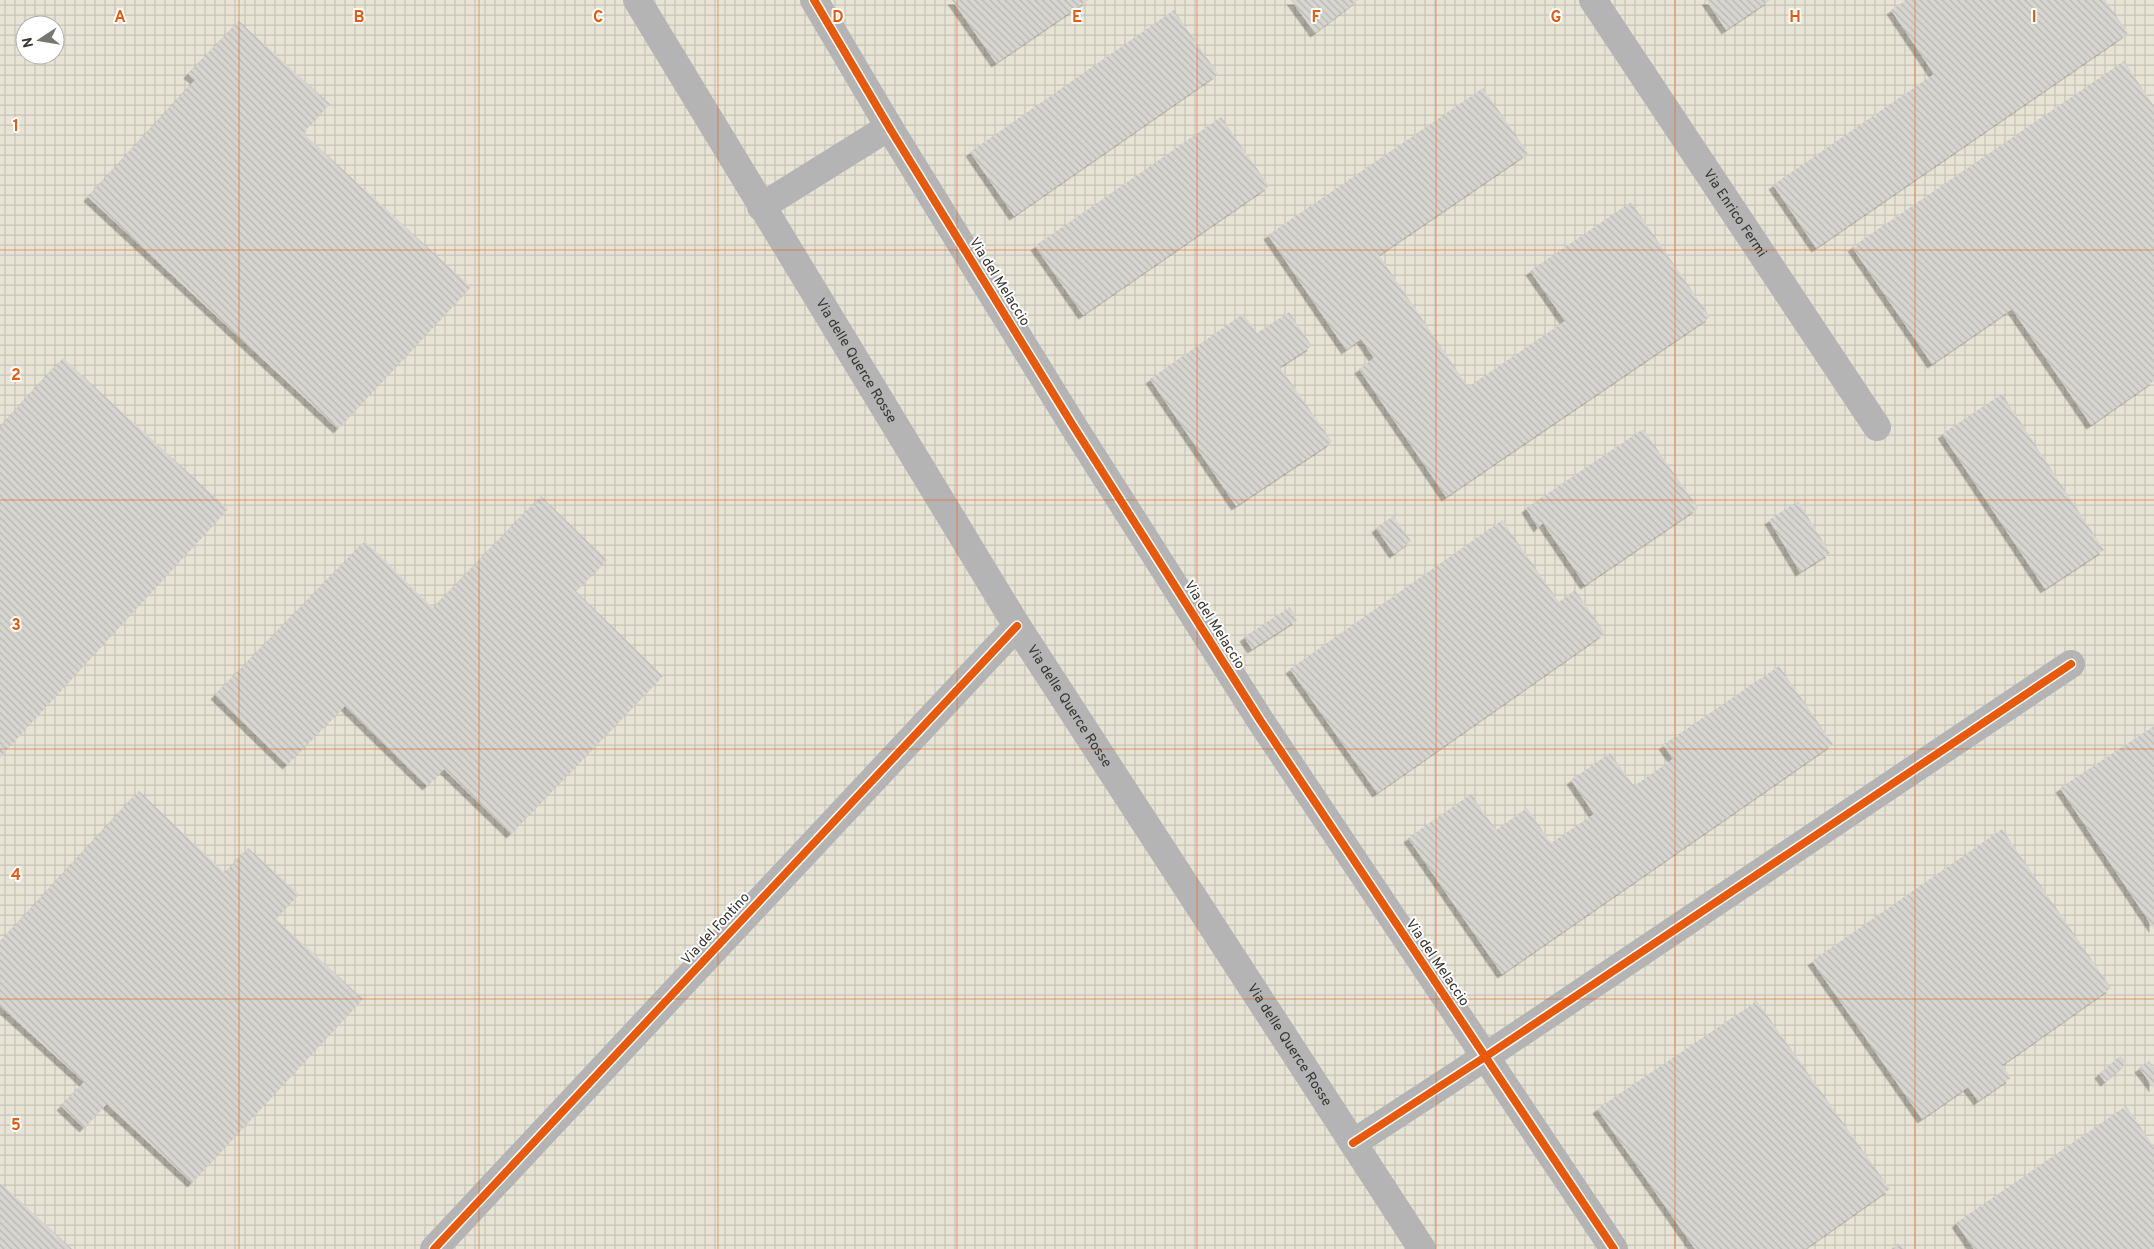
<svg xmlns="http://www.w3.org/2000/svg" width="2154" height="1249" font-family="Overpass,sans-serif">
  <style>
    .industrial { fill: url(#industrial-grid); fill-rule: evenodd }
    .building { fill: url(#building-back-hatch); filter: url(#shadow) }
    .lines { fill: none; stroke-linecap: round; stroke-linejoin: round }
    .minor { stroke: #b4b4b4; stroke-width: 28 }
    .cycleway-casing { stroke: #fff; stroke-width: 11 }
    .cycleway { stroke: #e8590c; stroke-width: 8 }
    .grid { fill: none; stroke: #e8590c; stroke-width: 1; stroke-opacity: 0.55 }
    .labels { text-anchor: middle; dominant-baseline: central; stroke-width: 4; stroke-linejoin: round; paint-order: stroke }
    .street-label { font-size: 14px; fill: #363530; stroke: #fff }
    .grid-label { font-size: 16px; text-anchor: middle; font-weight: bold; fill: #e8590c; stroke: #fff; stroke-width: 4; stroke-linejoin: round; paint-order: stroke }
  </style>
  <defs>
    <pattern id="industrial-grid" width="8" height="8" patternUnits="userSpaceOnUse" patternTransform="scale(1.25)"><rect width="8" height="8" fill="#e7e4d6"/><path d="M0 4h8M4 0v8" fill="none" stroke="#c7c4b8"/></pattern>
    <pattern id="building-back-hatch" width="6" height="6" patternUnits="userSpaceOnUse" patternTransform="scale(1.25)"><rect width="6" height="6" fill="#d7d5d0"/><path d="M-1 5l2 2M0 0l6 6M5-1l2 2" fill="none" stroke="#b9b7b3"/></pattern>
    <filter id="shadow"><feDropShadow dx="-4.5" dy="4.5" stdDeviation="0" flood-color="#0004"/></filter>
  </defs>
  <rect width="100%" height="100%" fill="#f0eee8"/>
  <path class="industrial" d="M0 0H2154V1249H0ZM25 25H55V55H25Z"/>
  <g class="building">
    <polygon points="952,0 1088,0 996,63"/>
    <polygon points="1291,0 1358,0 1315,33"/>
    <polygon points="1706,0 1770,0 1726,30"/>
    <polygon points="1906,0 2105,0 2128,33 1816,248 1773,185 1934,74 1891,10"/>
    <polygon points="1174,10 1218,74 1014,216 970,152"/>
    <polygon points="239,21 330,104 303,133 471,287 338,429 88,197 195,80 188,74"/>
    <polygon points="2124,61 2154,106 2154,381 2091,425 2012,309 1932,364 1852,247"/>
    <polygon points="1483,88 1528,153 1379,255 1468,387 1565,321 1530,271 1631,202 1710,317 1446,497 1359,369 1374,358 1361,339 1346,350 1268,235"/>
    <polygon points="1221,117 1269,186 1083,315 1035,246"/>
    <polygon points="1289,312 1312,346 1280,367 1332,442 1236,506 1150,379 1243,314 1257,333"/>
    <polygon points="63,358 228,509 0,757 0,427"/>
    <polygon points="2002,394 2104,550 2045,589 1942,434"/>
    <polygon points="1643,429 1698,508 1585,585 1543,523 1538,528 1526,508"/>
    <polygon points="541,496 607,560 576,591 663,676 511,834 444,769 427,786 345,706 287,765 215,695 365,541 433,608"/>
    <polygon points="1798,501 1830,553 1800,572 1769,520"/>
    <polygon points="1393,516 1411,541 1394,554 1376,528"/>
    <polygon points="1502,520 1559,602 1575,590 1605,633 1377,793 1290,669"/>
    <polygon points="1290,607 1297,620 1252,649 1244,637"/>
    <polygon points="1779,666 1833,744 1502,974 1408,838 1471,794 1496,830 1527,808 1551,843 1594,814 1571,780 1610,753 1634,786 1673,759 1663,745"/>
    <polygon points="2154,726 2154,929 2060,788"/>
    <polygon points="139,791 225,873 248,848 299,894 276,919 363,999 192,1183 107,1104 84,1128 61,1106 84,1082 0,1006 0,942"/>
    <polygon points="2002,829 2111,988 2002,1065 2011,1078 1978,1101 1968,1087 1922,1119 1812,961"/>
    <polygon points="1757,1001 1890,1189 1805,1249 1695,1249 1597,1109"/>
    <polygon points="2120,1056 2127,1063 2105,1082 2099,1074"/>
    <polygon points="2149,1061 2154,1068 2154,1088 2139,1068"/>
    <polygon points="2126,1106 2154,1147 2154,1249 1974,1249 1956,1223"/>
    <polygon points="0,1183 18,1199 72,1249 0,1249"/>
    <polygon points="1899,1243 1904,1249 1891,1249"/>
  </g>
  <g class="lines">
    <g class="minor">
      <path id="s1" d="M637 0 1017 626 1422 1249"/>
      <polyline points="814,0 889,127 1072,424 1260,720 1614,1249"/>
      <path id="s2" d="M1593 0 1877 427"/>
      <polyline points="761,207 889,127"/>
      <polyline points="1353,1143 1485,1057 2071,664"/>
      <polyline points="434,1249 1017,626"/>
    </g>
    <g class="cycleway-casing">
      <g id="cycleway">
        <polyline points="814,0 889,127 1072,424 1260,720 1614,1249"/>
        <polyline points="1353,1143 1485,1057 2071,664"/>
        <polyline points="434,1249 1017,626"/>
      </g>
    </g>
    <use href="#cycleway" class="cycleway"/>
  </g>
  <path class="grid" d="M239 0V1249M479 0V1249M718 0V1249M957 0V1249M1197 0V1249M1436 0V1249M1675 0V1249M1915 0V1249M0 250H2154M0 500H2154M0 749H2154M0 999H2154"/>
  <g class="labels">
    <g class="street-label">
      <text stroke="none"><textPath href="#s2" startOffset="256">Via Enrico Fermi</textPath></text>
      <text transform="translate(999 282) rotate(58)">Via del Melaccio</text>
      <text stroke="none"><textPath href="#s1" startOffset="422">Via delle Querce Rosse</textPath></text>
      <text transform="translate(1214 625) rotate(58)">Via del Melaccio</text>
      <text stroke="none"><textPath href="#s1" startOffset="828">Via delle Querce Rosse</textPath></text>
      <text transform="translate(716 929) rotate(-47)">Via del Fontino</text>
      <text transform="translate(1437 963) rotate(56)">Via del Melaccio</text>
      <text stroke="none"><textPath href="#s1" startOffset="1232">Via delle Querce Rosse</textPath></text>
    </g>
  </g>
  <g class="grid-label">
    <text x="120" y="22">A</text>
    <text x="359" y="22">B</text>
    <text x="598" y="22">C</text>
    <text x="838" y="22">D</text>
    <text x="1077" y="22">E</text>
    <text x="1316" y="22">F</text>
    <text x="1556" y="22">G</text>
    <text x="1795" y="22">H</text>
    <text x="2034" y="22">I</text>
    <text x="16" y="131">1</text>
    <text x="16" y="380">2</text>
    <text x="16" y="630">3</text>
    <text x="16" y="880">4</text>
    <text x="16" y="1130">5</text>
  </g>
  <g transform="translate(40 40) rotate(258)"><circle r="24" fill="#ffffff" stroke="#afaeac"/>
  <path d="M0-4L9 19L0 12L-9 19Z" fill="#777670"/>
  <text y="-8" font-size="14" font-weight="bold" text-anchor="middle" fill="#363530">N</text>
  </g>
</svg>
